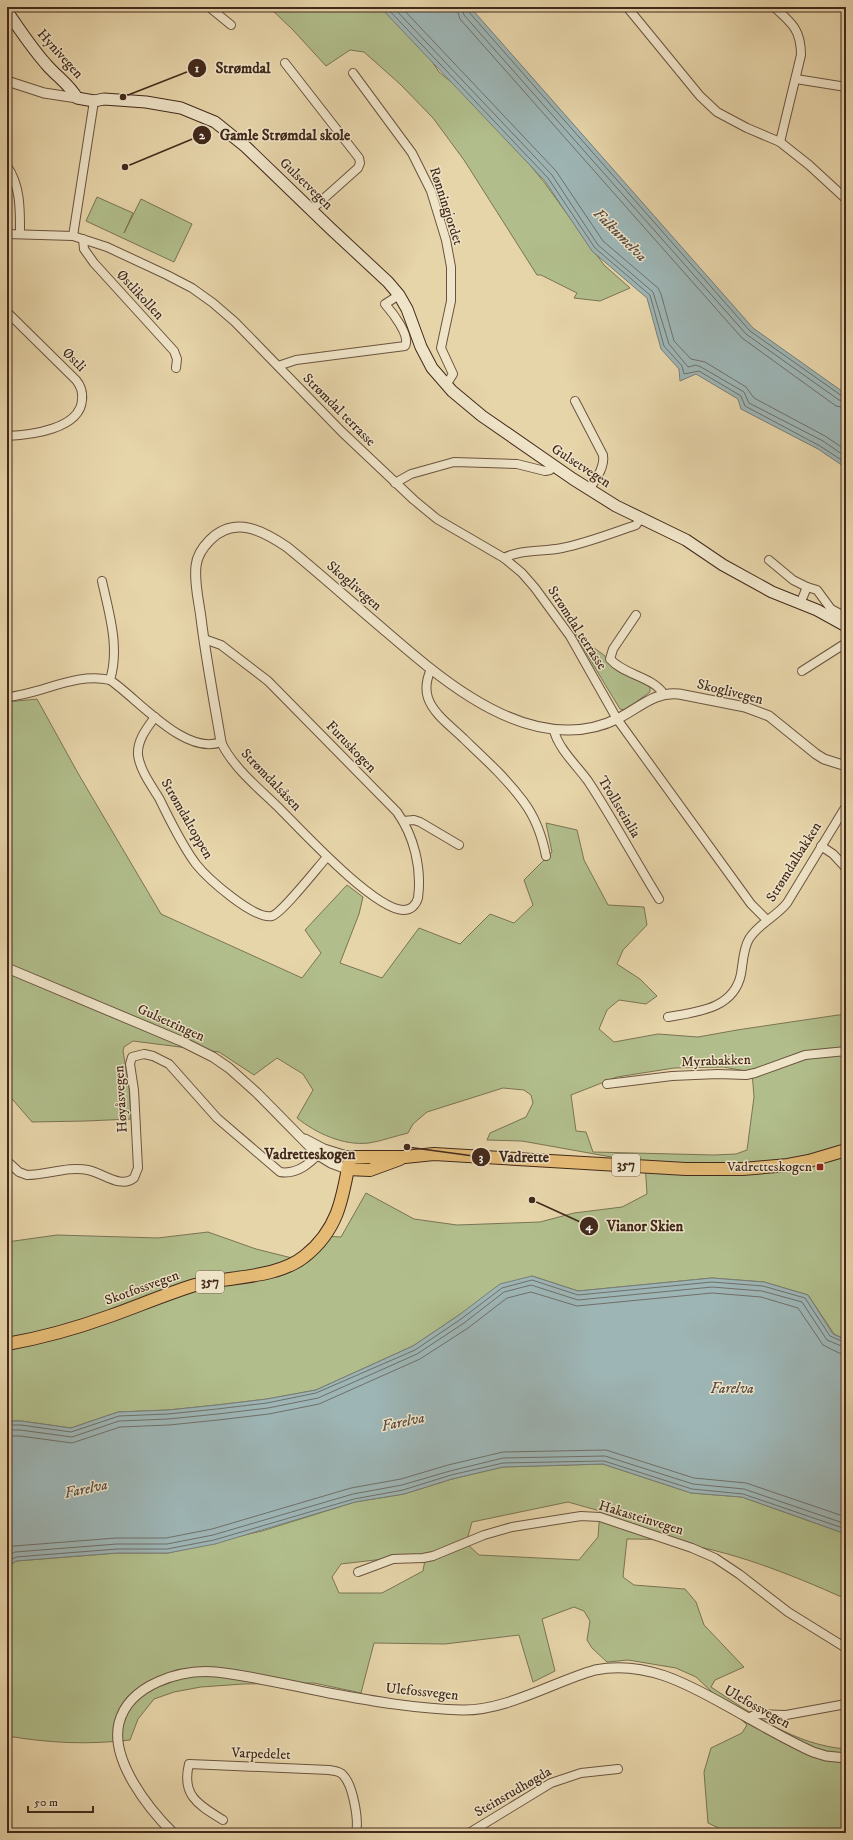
<svg xmlns="http://www.w3.org/2000/svg" width="853" height="1840" font-family="'IM FELL DW Pica',serif">
  <style>
    .green { fill: #b1be8c; stroke: #7a7454; fill-rule: evenodd }
    .water { fill: #9db5b5; stroke: #797d77 }
    .lines { fill: none; stroke-linecap: round; stroke-linejoin: round }
    .shore { stroke: #706f68; stroke-width: 1 }
    .minor-casing { stroke: #6b543f; stroke-width: 10 }
    .tertiary-casing { stroke: #6b543f; stroke-width: 11 }
    .secondary-casing { stroke: #42291b; stroke-width: 13 }
    .primary-casing { stroke: #42291b; stroke-width: 14 }
    .minor { stroke: #efe4c8; stroke-width: 8 }
    .tertiary { stroke: #efe4c8; stroke-width: 9 }
    .secondary { stroke: #efe4c8; stroke-width: 11 }
    .primary { stroke: #e4ba75; stroke-width: 12 }
    .poi-dot { fill: #8f2418; stroke: #efe4c8; stroke-width: 1.5 }
    .labels { text-anchor: middle; dominant-baseline: central; stroke-width: 3; stroke-linejoin: round; paint-order: stroke }
    .shield { fill: #efe4c8; stroke: #76614f; stroke-width: 1 }
    .shield-label { font-size: 13px; font-weight: bold; fill: #42291b }
    .street-label { font-size: 14px; fill: #42291b; stroke: #efe4c8 }
    .poi-label { font-size: 14px; fill: #42291b; stroke: #efe4c8; text-anchor: end }
    .water-label { font-size: 15px; font-style: italic; fill: #594c42; stroke: #efe4c8 }
    .neighbourhood-label { font-size: 15px; font-weight: bold; fill: #42291b; stroke: #efe4c8 }
    .leader { fill: none; stroke: #42291b; stroke-width: 1.5 }
    .callout-dot { fill: #42291b; stroke: #efe4c8; stroke-width: 1.5 }
    .mark-label { font-size: 12px; text-anchor: middle; font-weight: bold; fill: #fff }
    .callout-label { font-size: 15px; text-anchor: middle; font-weight: bold; fill: #42291b; stroke: #efe4c8; stroke-width: 3; stroke-linejoin: round; paint-order: stroke }
  </style>
  <rect width="100%" height="100%" fill="#e7d5aa"/>
  <filter id="stains"><feTurbulence type="fractalNoise" baseFrequency=".005" numOctaves="4"/><feColorMatrix values="0 0 0 0 .2 0 0 0 0 .09 0 0 0 0 .02 0 0 0 .5 -.17"/></filter>
  <radialGradient id="worn" r=".72"><stop offset=".6" stop-color="#630" stop-opacity="0"/><stop offset="1" stop-color="#630" stop-opacity=".3"/></radialGradient>
  <g class="green">
    <polygon points="269,7 387,7 425,51 439,72 478,104 512,143 544,182 604,265 630,288 600,301 574,298 577,293 541,275 537,275 464,160 433,118 400,84 364,52 350,50 326,66 293,30"/>
    <polygon points="97,197 133,213 124,233 141,199 192,224 174,262 86,221"/>
    <polygon points="574,633 605,656 610,665 638,679 650,687 650,692 625,710 620,709"/>
    <path d="M37 699 79 775 161 914 302 978 321 953 305 930 347 885 363 897 359 914 340 963 382 978 419 928 460 944 490 914 514 923 533 905 524 880 552 852 546 823 577 830 584 860 608 905 644 907 647 925 623 950 617 964 640 979 657 996 646 1004 619 1000 607 1010 599 1029 614 1042 658 1034 698 1037 737 1030 838 1015H846V1340L834 1334 808 1295 764 1282 712 1278 578 1291 532 1276 459 1315 413 1346 316 1390 267 1399 217 1405 168 1410 118 1412 71 1428 21 1421H7V1242L57 1235 158 1238 208 1232 256 1249 304 1261 323 1236 341 1237 366 1193 414 1219 457 1225 540 1222 574 1213 622 1207 647 1194 645 1163 522 1141 487 1140 490 1133 526 1117 533 1103 531 1095 524 1090 503 1088 427 1112 413 1124 408 1133C395 1136 382 1141 369 1143 343 1146 316 1133 297 1118L313 1090 303 1074 277 1058 254 1075 219 1052 133 1041 124 1047 123 1051 129 1087 131 1119 86 1121 32 1122 7 1093V702ZM723 1067 752 1072 754 1097 747 1150 736 1154 714 1155 593 1152 586 1132 576 1131 571 1095 617 1077 674 1068Z"/>
    <path d="M603 1464 691 1493 742 1497 846 1534V1599C788 1573 730 1550 667 1541 654 1539 640 1539 627 1539L623 1577 634 1585 685 1589 696 1602 704 1625 744 1667 715 1680 711 1687C752 1714 795 1745 846 1749V1833H729L708 1823 704 1772 711 1748 742 1733 747 1725 696 1677 676 1668 628 1660 607 1662 592 1648 587 1640 590 1621 584 1611 574 1607 542 1619 555 1671 533 1682 519 1635 445 1644 374 1643 361 1693 314 1683 243 1684 201 1687 174 1692 154 1699 138 1719 130 1740C86 1745 50 1743 7 1736V1567L16 1561 117 1553H168L262 1531 355 1502 404 1494 452 1479 503 1467ZM568 1502 600 1511 598 1537 579 1560 479 1555 466 1543 472 1522ZM426 1554 423 1571 382 1593H339L332 1577 341 1564Z"/>
  </g>
  <g class="water">
    <polygon points="380,7 470,7 753,328 846,394 846,468 818,449 741,409 738,399 696,374 680,381 679,369 661,349 647,298 592,251 545,181"/>
    <polygon points="532,1276 578,1291 712,1278 764,1282 808,1295 833,1334 846,1340 846,1534 742,1497 691,1493 603,1464 503,1467 452,1479 404,1494 355,1502 215,1544 168,1553 117,1553 16,1561 7,1567 7,1421 21,1421 71,1428 118,1412 168,1410 217,1405 267,1399 316,1390 413,1346 459,1315 500,1284"/>
  </g>
  <g class="lines">
    <g class="shore">
      <polyline points="386,7 548,178 595,248 650,295 664,346 682,366 684,374 699,371 741,396 745,406 820,446 846,463"/>
      <polyline points="393,7 552,175 598,245 653,292 669,344 688,367 696,365 701,367 744,392 749,403 823,441 846,457"/>
      <polyline points="401,7 556,171 603,241 658,288 661,294 674,341 691,359 705,362 746,387 754,398 825,436 846,450"/>
      <polyline points="456,7 460,19 742,338 836,406 846,408"/>
      <polyline points="462,7 464,15 746,334 839,400 846,402"/>
      <polyline points="467,7 468,11 750,331 842,396 846,397"/>
      <polyline points="7,1425 21,1425 71,1432 119,1416 168,1414 217,1409 267,1403 316,1393 415,1350 461,1319 502,1288 532,1280 578,1295 712,1282 763,1286 805,1298 830,1336 846,1343"/>
      <polyline points="7,1430 20,1430 72,1437 119,1421 168,1419 218,1414 268,1408 318,1398 417,1354 464,1323 504,1292 531,1285 578,1300 712,1287 762,1291 802,1302 827,1340 846,1348"/>
      <polyline points="7,1436 20,1436 72,1443 120,1427 169,1425 218,1420 269,1414 319,1404 420,1359 468,1328 507,1298 531,1292 577,1306 712,1293 761,1297 798,1308 823,1345 839,1353 846,1354"/>
      <polyline points="7,1549 14,1546 116,1538 166,1538 212,1529 351,1488 401,1479 448,1465 503,1452 606,1450 694,1478 746,1483 846,1517"/>
      <polyline points="7,1556 15,1552 117,1544 167,1544 213,1535 353,1494 402,1485 450,1471 503,1458 605,1456 693,1484 744,1489 846,1524"/>
      <polyline points="7,1562 16,1557 117,1549 167,1549 214,1540 354,1499 403,1490 451,1475 503,1463 604,1461 692,1489 743,1494 846,1529"/>
    </g>
    <g class="minor-casing">
      <g id="minor">
        <polyline points="209,7 231,25"/>
        <polyline points="627,7 700,96 717,112 747,128 780,142 809,165 846,199"/>
        <path d="M774 7C792 23 801 30 801 55L780 142"/>
        <polyline points="285,63 359,158 360,163 358,168 311,210"/>
        <polyline points="353,73 412,153 431,191 446,240 451,267 451,301 441,348 453,374 446,385"/>
        <polyline points="796,79 846,87"/>
        <path d="M7 166C21 186 20 211 20 234"/>
        <polyline points="7,234 73,236 107,247 167,275 192,288 213,303 235,322 342,432 414,500 437,519 504,558 522,573 535,588 570,636 617,719 751,904 767,920"/>
        <polyline points="73,236 94,101"/>
        <polyline points="83,239 84,249 94,263 174,351 177,359 176,368"/>
        <path d="M7 312 76 380C81 386 83 392 82 400 80 429 31 435 7 436"/>
        <path d="M278 366 296 360 405 346C411 336 392 312 385 304L399 295"/>
        <path d="M575 401 603 455C605 468 595 480 589 490"/>
        <polyline points="395,483 411,474 454,462 517,464 545,471 550,470 554,466"/>
        <path d="M504 558C521 549 543 552 562 548 587 543 612 533 636 525L641 518"/>
        <polyline points="769,560 793,580 807,587 800,604"/>
        <path d="M102 581C109 613 120 647 110 680 138 699 185 756 221 742 233 768 261 790 281 810 303 832 374 909 403 910 411 910 416 905 418 898 422 868 414 836 397 812L268 681 221 645 204 639"/>
        <polyline points="807,587 817,590 831,609 846,617"/>
        <path d="M636 615 613 649 610 659C624 675 651 676 663 693"/>
        <path d="M431 669C427 678 425 689 428 698 434 715 452 727 464 739 485 759 506 778 523 801 536 818 542 836 546 856"/>
        <polyline points="802,671 846,643"/>
        <path d="M7 697C42 694 75 672 110 680"/>
        <path d="M155 717C147 728 137 740 138 755 140 770 151 785 159 798 170 820 181 844 196 864 207 878 254 920 272 916 282 913 318 867 327 857"/>
        <path d="M554 730C557 747 578 767 588 781 613 819 635 860 659 899"/>
        <polyline points="403,821 414,820 420,822 459,845"/>
        <polyline points="821,846 833,854 846,868"/>
        <path d="M668 1017C697 1012 734 1009 741 974 743 963 743 949 749 939 759 923 776 917 787 903L846 806"/>
        <polyline points="607,1084 672,1076 718,1074 746,1075 755,1073 805,1055 846,1051"/>
        <path d="M7 1161 19 1172 27 1175C47 1175 68 1166 88 1170 103 1173 121 1189 134 1178L138 1168 134 1090 130 1064 132 1057 144 1054 153 1056 169 1064 217 1118 280 1172C298 1175 311 1162 322 1151"/>
        <polyline points="358,1572 393,1559 423,1558 433,1556 484,1535 512,1527 581,1516 600,1517 692,1548 715,1558 739,1574 788,1612 846,1648"/>
        <polyline points="748,1718 756,1714 786,1715 846,1704"/>
        <path d="M223 1820C199 1805 181 1796 189 1764L329 1770C334 1771 340 1771 343 1775 353 1785 359 1820 356 1833"/>
        <polyline points="469,1833 551,1783 581,1773 618,1769"/>
      </g>
    </g>
    <g class="tertiary-casing">
      <g id="tertiary">
        <polyline points="7,81 44,93 77,98"/>
        <path d="M221 742C214 700 206 659 201 618 199 601 194 584 196 566 197 556 203 547 210 540 235 515 263 531 287 547 319 573 350 601 382 628 432 671 499 731 569 730 586 730 603 726 619 718 639 708 655 691 679 694L745 707 769 716 816 754 824 759 846 766"/>
        <polyline points="7,968 181,1041 213,1057 229,1068 257,1093 318,1155 331,1163 347,1169"/>
        <polyline points="305,1139 324,1149 350,1157"/>
        <path d="M173 1833C148 1808 110 1760 119 1723 129 1684 181 1669 216 1672 254 1676 292 1686 329 1693 372 1701 418 1709 462 1710 506 1711 553 1682 595 1670 644 1660 686 1683 727 1706 756 1722 784 1739 813 1752L826 1756 846 1758"/>
      </g>
    </g>
    <g class="secondary-casing">
      <path id="secondary" d="M7 11C19 29 31 47 46 64 56 76 70 85 77 98L94 101 104 99 146 102 181 108 215 122 246 147 330 228 388 282 399 295 407 309 421 347 432 368 452 391 482 416 573 479 616 506 686 540 723 565 772 592 817 610 846 626"/>
    </g>
    <g class="primary-casing">
      <g id="primary">
        <polyline points="347,1169 370,1170 400,1159"/>
        <path d="M7 1344C41 1338 77 1328 110 1316 138 1306 166 1294 195 1285 229 1276 277 1279 305 1256 339 1229 343 1196 350 1157H405L434 1154 686 1169H743L788 1165 809 1161 846 1150"/>
      </g>
    </g>
    <use href="#minor" class="minor"/>
    <use href="#tertiary" class="tertiary"/>
    <use href="#secondary" class="secondary"/>
    <use href="#primary" class="primary"/>
  </g>
  <rect class="poi-dot" x="816" y="1163" width="8" height="8" rx="2"/>
  <g class="labels">
    <g class="shield">
      <rect x="612" y="1154" width="28" height="22" rx="3"/>
      <rect x="196" y="1271" width="28" height="22" rx="3"/>
    </g>
    <g class="shield-label">
      <text x="626" y="1165">357</text>
      <text x="210" y="1282">357</text>
    </g>
    <g class="street-label">
      <text transform="translate(60 54) rotate(48)">Hynivegen</text>
      <text transform="translate(306 184) rotate(44)">Gulsetvegen</text>
      <text transform="translate(446 206) rotate(72)">Rønningjordet</text>
      <text transform="translate(140 295) rotate(47)">Østlikollen</text>
      <text transform="translate(74 360) rotate(45)">Østli</text>
      <text transform="translate(339 410) rotate(45)">Strømdal terrasse</text>
      <text transform="translate(581 466) rotate(33)">Gulsetvegen</text>
      <text transform="translate(354 586) rotate(41)">Skoglivegen</text>
      <text transform="translate(577 628) rotate(57)">Strømdal terrasse</text>
      <text transform="translate(730 692) rotate(14)">Skoglivegen</text>
      <text transform="translate(351 747) rotate(46)">Furuskogen</text>
      <text transform="translate(271 780) rotate(46)">Strømdalsåsen</text>
      <text transform="translate(619 807) rotate(59)">Trollsteinlia</text>
      <text transform="translate(187 819) rotate(60)">Strømdaltoppen</text>
      <text transform="translate(794 862) rotate(-58)">Strømdalbakken</text>
      <text transform="translate(171 1023) rotate(24)">Gulsetringen</text>
      <text transform="translate(716 1061) rotate(-2)">Myrabakken</text>
      <text transform="translate(121 1099) rotate(-93)">Høyåsvegen</text>
      <text transform="translate(142 1288) rotate(-20)">Skotfossvegen</text>
      <text transform="translate(641 1518) rotate(17)">Hakasteinvegen</text>
      <text transform="translate(422 1692) rotate(6)">Ulefossvegen</text>
      <text transform="translate(757 1707) rotate(29)">Ulefossvegen</text>
      <text transform="translate(261 1754) rotate(2)">Varpedelet</text>
      <text transform="translate(513 1792) rotate(-30)">Steinsrudhøgda</text>
    </g>
    <g class="poi-label">
      <text x="812" y="1167">Vadretteskogen</text>
    </g>
    <g class="water-label">
      <text transform="translate(620 235) rotate(45)">Falkumelva</text>
      <text x="732" y="1388">Farelva</text>
      <text transform="translate(403 1422) rotate(-12)">Farelva</text>
      <text transform="translate(86 1489) rotate(-12)">Farelva</text>
    </g>
    <g class="neighbourhood-label">
      <text x="310" y="1154">Vadretteskogen</text>
    </g>
  </g>
  <path class="leader" d="M123 97L197 68M125 167L202 135M407 1147L481 1157M532 1200L589 1226"/>
  <g class="callout-dot">
    <circle cx="123" cy="97" r="4"/>
    <circle cx="125" cy="167" r="4"/>
    <circle cx="407" cy="1147" r="4"/>
    <circle cx="532" cy="1200" r="4"/>
    <circle cx="197" cy="68" r="10"/>
    <circle cx="202" cy="135" r="10"/>
    <circle cx="481" cy="1157" r="10"/>
    <circle cx="589" cy="1226" r="10"/>
  </g>
  <g class="mark-label">
    <text x="197" y="72">1</text>
    <text x="202" y="139">2</text>
    <text x="481" y="1161">3</text>
    <text x="589" y="1230">4</text>
  </g>
  <g class="callout-label">
    <text x="243" y="73">Strømdal</text>
    <text x="285" y="140">Gamle Strømdal skole</text>
    <text x="524" y="1162">Vadrette</text>
    <text x="645" y="1231">Vianor Skien</text>
  </g>
  <rect width="853" height="1840" fill="none" stroke="#e7d5aa" stroke-width="24"/>
  <rect x="8" y="8" width="837" height="1824" fill="none" stroke="#42291b" stroke-width="2"/>
  <rect x="12" y="12" width="829" height="1816" fill="none" stroke="#42291b"/>
  <path d="M28 1806v6h65v-6" fill="none" stroke="#42291b" stroke-width="2"/>
  <text x="34" y="1806" font-size="12" fill="#42291b" stroke="#efe4c8" stroke-width="3" paint-order="stroke">50 m</text>
  <rect width="100%" height="100%" filter="url(#stains)"/>
  <rect width="100%" height="100%" fill="url(#worn)"/>
</svg>
